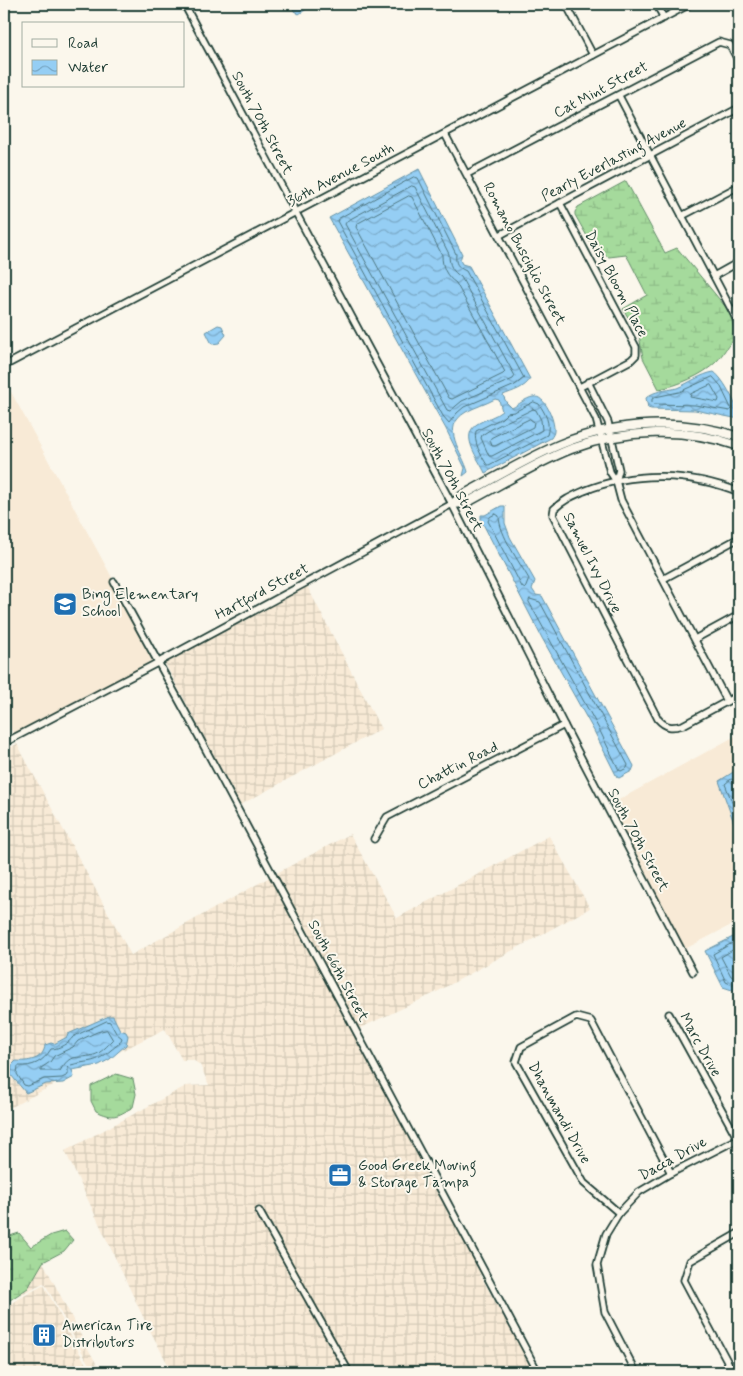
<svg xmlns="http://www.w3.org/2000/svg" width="743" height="1376" font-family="Mynerve,sans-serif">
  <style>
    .built { fill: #f8ead6 }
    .industrial { fill: url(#industrial-grid) }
    .wetland { fill: url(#wetland-marsh); stroke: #628c68 }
    .water { fill: url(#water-waves); stroke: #6694a7 }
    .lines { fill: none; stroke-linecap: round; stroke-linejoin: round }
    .shore { stroke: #4e7781; stroke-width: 1 }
    .minor-casing { stroke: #1f3d34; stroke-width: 9 }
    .tertiary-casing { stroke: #1f3d34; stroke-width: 11 }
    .minor { stroke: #fbf7ec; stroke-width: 5.5 }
    .tertiary { stroke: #fbf7ec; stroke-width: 8 }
    .labels { text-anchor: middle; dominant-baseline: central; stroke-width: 4; stroke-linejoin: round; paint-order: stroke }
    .street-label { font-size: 15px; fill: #1f3d34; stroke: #fbf7ec }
    .poi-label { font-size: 15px; fill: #1f3d34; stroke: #fbf7ec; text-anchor: start }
  </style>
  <defs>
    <pattern id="industrial-grid" width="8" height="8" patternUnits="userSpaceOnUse" patternTransform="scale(1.25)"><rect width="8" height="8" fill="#f8ead6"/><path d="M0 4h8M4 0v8" fill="none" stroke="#d4cab8"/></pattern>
    <pattern id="wetland-marsh" width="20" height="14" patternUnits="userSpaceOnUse" patternTransform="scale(1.25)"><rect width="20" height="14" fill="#a5da9c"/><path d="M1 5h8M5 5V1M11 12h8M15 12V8" fill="none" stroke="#8ebc87"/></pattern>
    <pattern id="water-waves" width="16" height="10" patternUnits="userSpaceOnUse" patternTransform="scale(1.25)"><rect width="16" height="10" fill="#95cef4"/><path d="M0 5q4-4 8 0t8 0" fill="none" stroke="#79a8c6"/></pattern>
  </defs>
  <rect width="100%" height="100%" fill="#fbf7ec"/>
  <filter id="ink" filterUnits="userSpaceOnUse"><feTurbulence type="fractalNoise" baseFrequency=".02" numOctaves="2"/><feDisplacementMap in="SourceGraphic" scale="10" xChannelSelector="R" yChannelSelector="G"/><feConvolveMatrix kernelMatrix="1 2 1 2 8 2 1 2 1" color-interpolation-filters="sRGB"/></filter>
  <g filter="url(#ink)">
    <g class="built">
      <polygon points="4,379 158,662 15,737 4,716"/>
      <polygon points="739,734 739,782 735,771 735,823 739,821 739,921 685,949 613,812 613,803"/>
    </g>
    <g class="industrial">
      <polygon points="307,586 381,729 240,805 165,663"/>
      <polygon points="17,744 131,955 270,877 482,1274 480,1275 535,1372 352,1372 259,1207 255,1210 345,1372 172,1372 145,1321 65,1151 186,1086 209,1085 200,1065 193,1060 182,1060 165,1029 113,1055 126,1045 128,1036 120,1030 113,1016 104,1017 54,1044 45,1046 43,1053 36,1059 22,1062 19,1061 11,1075 20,1087 37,1088 46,1084 57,1083 4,1111 4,751"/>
      <polygon points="350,834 397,918 549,836 590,908 433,994 358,1029 275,874"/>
      <polygon points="43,1262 86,1345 101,1372 93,1372 45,1284 43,1283 18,1296 28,1288"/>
      <polygon points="44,1285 90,1372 4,1372 4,1307"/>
    </g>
    <g class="wetland">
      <path d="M626 181 665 253 677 248 729 311 737 338C726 345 725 353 716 362 703 375 677 386 659 389L643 358 639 335 623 309 647 295 629 260 626 255 609 257 596 252 575 215V212L578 207Z"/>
      <path d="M116 1074 133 1079 136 1094 133 1107C116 1117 114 1119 96 1111L91 1101V1086Z"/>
      <polygon points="65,1231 73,1240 64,1251 43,1262 28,1288 4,1304 4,1233 10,1236 19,1233 31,1247 51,1235"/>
    </g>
    <g class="water">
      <polygon points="291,4 314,4 299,14 294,11"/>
      <path d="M419 169 462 254 460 260 462 264 469 266 530 379C525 388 513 391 503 395L506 402 512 408C518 405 526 398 533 397 545 394 555 421 554 431 554 434 552 436 551 438L485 473C479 459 459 436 477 424 485 419 495 417 502 411L499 400 495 399C486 404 475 407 466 412 439 428 463 452 468 472L463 476 465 468 446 429 329 218Z"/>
      <polygon points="218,325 222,326 226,335 219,343 212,344 206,332"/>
      <path d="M714 372C724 379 739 408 739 419L695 410 651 409 648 408 646 398C654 390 666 391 677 388 689 383 701 374 714 372Z"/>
      <polygon points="501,506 505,506 505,523 510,537 535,581 532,589 536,595 542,596 634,766 632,771 619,778 617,777 594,731 542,638 481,520 481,515 485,515"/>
      <polygon points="735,771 739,782 739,821 734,823 719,781"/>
      <polygon points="739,934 739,996 735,991 723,987 705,951"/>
      <path d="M109 1016H113L120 1030 126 1032 128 1036 126 1045 110 1059 99 1065 72 1070 74 1077 63 1083 46 1084 26 1093 11 1075 12 1065 16 1061C27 1062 44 1060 45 1045L51 1043 54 1044 67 1037 68 1034Z"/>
    </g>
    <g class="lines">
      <g class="shore">
        <path d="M414 177 418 178 456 254C455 263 457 267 466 271L524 378 515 385 464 407 457 413 449 423 443 416 337 221 338 219Z"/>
        <path d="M412 186 415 187 449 254C449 265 452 271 461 277L515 376 513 379 462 401 450 411 447 410 345 224 347 221Z"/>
        <path d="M409 196 412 197 442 255C442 267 446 276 456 283L505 372 503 374 452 399 449 398 356 227 357 224Z"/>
        <polygon points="713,377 720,385 731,408 730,411 695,405 654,404 652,402 652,399 655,397 679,392"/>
        <polygon points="711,385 719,399 718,402 690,397 691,394"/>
        <path d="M534 402 539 404C545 413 551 423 547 435L489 465H487C481 455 473 442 476 431L502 418 507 413 514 412Z"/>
        <path d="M533 409 536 410 541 420 542 430 492 456H489L481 438 482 435C498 424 516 418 533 409Z"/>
        <polygon points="530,419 534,422 533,427 495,446 492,446 490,440 491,438"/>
        <path d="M496 514 499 516C499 534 520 563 529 579L525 589 522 587 488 521 490 517Z"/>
        <polygon points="530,599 540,602 621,752 628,765 627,768 621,771 619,770 599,729 529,602"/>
        <polyline points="739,782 731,779 725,784 737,815 739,817"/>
        <polyline points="739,939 713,954 726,982 739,988"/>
        <polyline points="739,946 721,957 731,976 739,980"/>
        <path d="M107 1021 110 1022 116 1033 122 1038C120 1044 116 1046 111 1050 95 1064 90 1060 71 1065L68 1068V1075L62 1078 44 1079 28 1086 24 1085 17 1074 18 1066C33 1067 43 1062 51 1049 59 1049 69 1043 73 1037Z"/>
        <path d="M107 1030 113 1040C107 1046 101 1053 94 1055 75 1060 71 1052 60 1071H41V1068L50 1062 54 1056 73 1047 78 1041 97 1032Z"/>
      </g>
      <g class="minor-casing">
        <g id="minor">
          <polyline points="184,4 452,504 564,725 693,972"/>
          <polyline points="566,4 593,55"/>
          <polyline points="656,4 664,18"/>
          <polyline points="619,96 739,324"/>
          <polyline points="445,134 596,419 610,472 616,481 621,500 727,701"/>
          <polyline points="467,174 719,42 730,45 739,62"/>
          <polyline points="560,203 636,347 636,355 631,360 580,387"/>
          <polyline points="682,216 739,186"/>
          <polyline points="500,235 739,108"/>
          <polyline points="714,276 739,262"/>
          <polyline points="4,366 690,4"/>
          <polyline points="588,382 608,422 619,470 616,481"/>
          <path d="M739 492C690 472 633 471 584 491 573 496 563 500 554 509L553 515 658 719C666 728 672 728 683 725L739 695"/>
          <polyline points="663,579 739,538"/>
          <polyline points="114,582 198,735 538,1372"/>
          <polyline points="695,639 739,615"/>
          <polyline points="4,743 159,662 452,504"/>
          <polyline points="374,839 387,817 564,725"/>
          <polyline points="669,1014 739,1141"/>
          <polyline points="259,1211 349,1372"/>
          <polyline points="619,1213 584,1183 516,1062 521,1047 576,1017 591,1021 671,1173"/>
          <polyline points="636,1372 605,1312 597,1265 606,1234 619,1213 639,1192 671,1173 738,1139"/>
          <polyline points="733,1372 684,1280 690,1261 739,1233"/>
        </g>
      </g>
      <g class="tertiary-casing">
        <g id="tertiary">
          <path d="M452 504 463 495C495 478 527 458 561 444 617 421 681 418 739 437"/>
          <path d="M452 504 466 503C500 485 535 463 571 449 625 429 685 427 739 446"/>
        </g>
      </g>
      <use href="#minor" class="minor"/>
      <use href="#tertiary" class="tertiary"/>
    </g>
  </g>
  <defs>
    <g id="school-square" transform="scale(1.25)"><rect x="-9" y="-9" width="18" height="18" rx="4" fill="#1f6fb2" stroke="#fbf7ec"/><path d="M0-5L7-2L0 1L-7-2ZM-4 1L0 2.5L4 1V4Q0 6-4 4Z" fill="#fff"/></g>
    <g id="office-square" transform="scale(1.25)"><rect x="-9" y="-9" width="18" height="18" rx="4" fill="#1f6fb2" stroke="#fbf7ec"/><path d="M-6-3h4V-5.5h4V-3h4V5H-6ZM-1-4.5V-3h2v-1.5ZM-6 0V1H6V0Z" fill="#fff"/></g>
    <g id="building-square" transform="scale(1.25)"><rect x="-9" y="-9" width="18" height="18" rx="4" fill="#1f6fb2" stroke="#fbf7ec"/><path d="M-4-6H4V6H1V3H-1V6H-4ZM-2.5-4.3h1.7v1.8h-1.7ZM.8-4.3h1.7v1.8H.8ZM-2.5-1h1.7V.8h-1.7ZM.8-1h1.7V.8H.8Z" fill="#fff"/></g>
  </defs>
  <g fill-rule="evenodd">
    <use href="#school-square" x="65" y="604"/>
    <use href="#office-square" x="340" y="1175"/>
    <use href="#building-square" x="44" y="1335"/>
  </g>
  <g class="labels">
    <g class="street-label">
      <text transform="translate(601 90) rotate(-28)">Cat Mint Street</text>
      <text transform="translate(262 123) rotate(62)">South 70th Street</text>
      <text transform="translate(614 160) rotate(-28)">Pearly Everlasting Avenue</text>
      <text transform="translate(341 175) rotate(-28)">36th Avenue South</text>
      <text transform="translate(524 254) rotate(62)">Romano Busciglio Street</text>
      <text transform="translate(616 284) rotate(62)">Daisy Bloom Place</text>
      <text transform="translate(452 480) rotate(62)">South 70th Street</text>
      <text transform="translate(592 563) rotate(63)">Samuel Ivy Drive</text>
      <text transform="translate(262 592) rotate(-28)">Hartford Street</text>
      <text transform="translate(458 766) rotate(-27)">Chattin Road</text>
      <text transform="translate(638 840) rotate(62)">South 70th Street</text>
      <text transform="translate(338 971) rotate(62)">South 66th Street</text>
      <text transform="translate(700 1045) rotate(61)">Marc Drive</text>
      <text transform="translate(559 1113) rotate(61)">Dhanmandi Drive</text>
      <text transform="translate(673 1159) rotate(-29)">Dacca Drive</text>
    </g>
    <g class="poi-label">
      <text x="82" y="595">Bing Elementary<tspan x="82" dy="17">School</tspan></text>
      <text x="358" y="1166">Good Greek Moving<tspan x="358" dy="17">&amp; Storage Tampa</tspan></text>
      <text x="62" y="1326">American Tire<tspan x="62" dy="17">Distributors</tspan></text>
    </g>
  </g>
  <rect width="743" height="1376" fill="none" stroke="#fbf7ec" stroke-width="20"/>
  <rect x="10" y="10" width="723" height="1356" fill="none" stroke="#1f3d34" stroke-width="2" filter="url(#ink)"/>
  <rect x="22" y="22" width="162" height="65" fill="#fbf7ec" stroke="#a3ada2"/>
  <rect x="32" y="39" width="25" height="8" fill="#fbf7ec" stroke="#a3ada2"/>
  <text x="68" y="48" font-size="15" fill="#1f3d34">Road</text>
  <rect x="32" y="60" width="25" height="15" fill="url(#water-waves)" stroke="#a3ada2"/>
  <text x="68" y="72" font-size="15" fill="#1f3d34">Water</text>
</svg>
